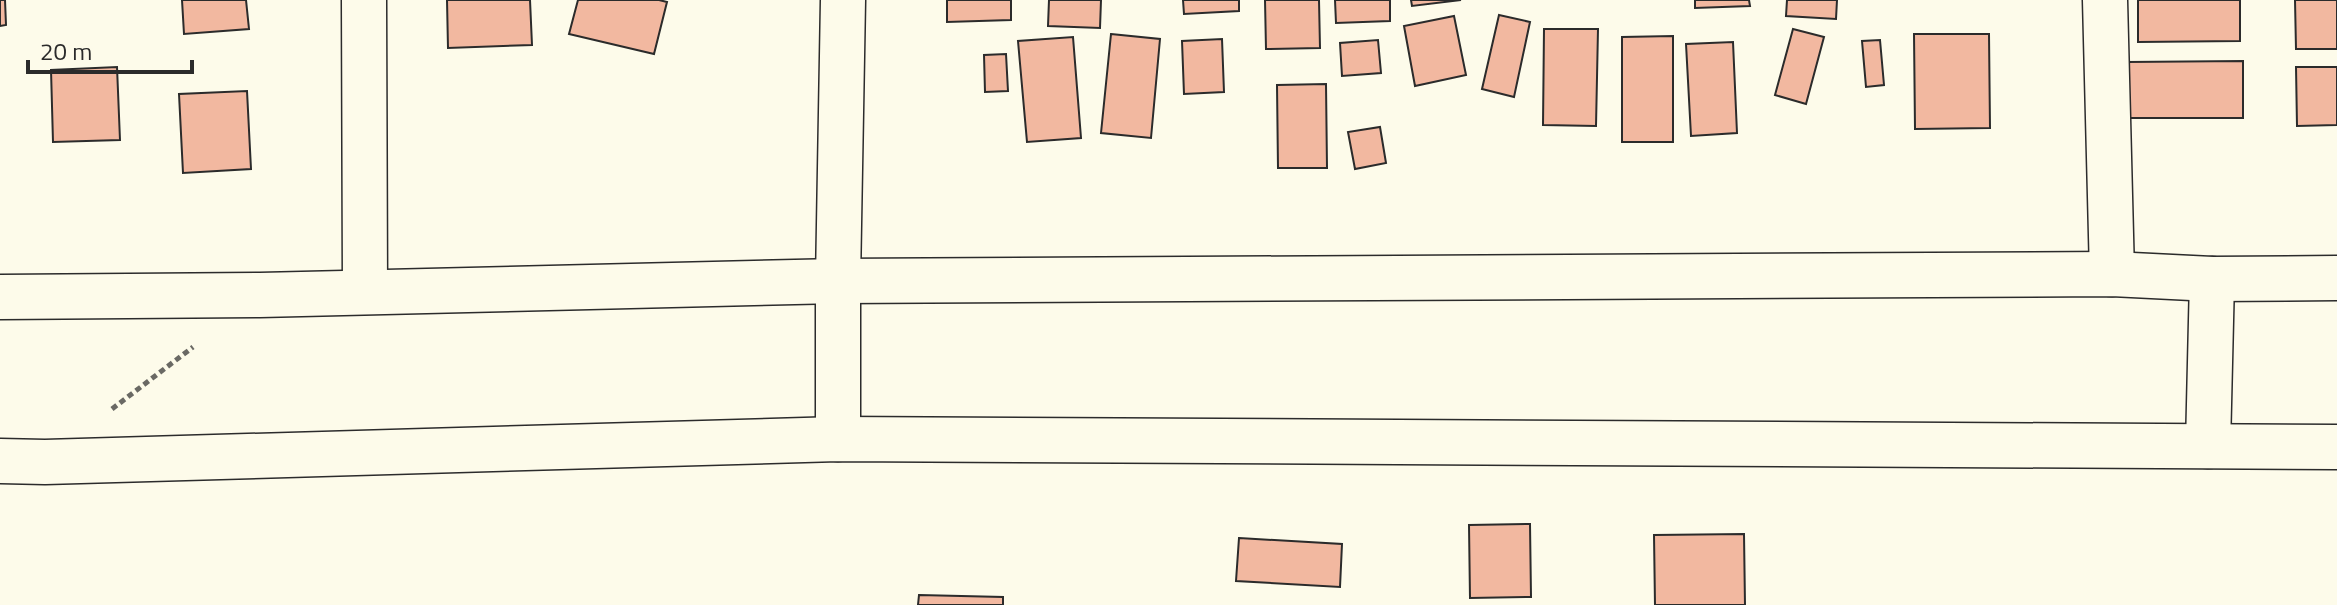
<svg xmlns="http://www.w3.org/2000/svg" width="2337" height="605" font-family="'Titillium Web',sans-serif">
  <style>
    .building { fill: #f2b8a0; stroke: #2b2b2b; stroke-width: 2 }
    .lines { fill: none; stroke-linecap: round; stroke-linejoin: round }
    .street-casing { stroke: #2b2b2b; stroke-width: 47 }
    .secondary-casing { stroke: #2b2b2b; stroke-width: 47 }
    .path { stroke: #6a6964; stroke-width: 5; stroke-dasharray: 6 4; stroke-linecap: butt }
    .street { stroke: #fdfbea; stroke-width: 44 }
    .secondary { stroke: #fdfbea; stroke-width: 44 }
  </style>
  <rect width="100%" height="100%" fill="#fdfbea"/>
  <g class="building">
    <polygon points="0,0 5,0 6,25 0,26"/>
    <polygon points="182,0 246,0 249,29 184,34"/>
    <polygon points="447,0 530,0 532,45 448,48"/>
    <polygon points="578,0 659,0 667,2 654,54 569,34"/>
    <polygon points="947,0 1011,0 1011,20 947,22"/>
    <polygon points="1049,0 1101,0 1100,28 1048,26"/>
    <polygon points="1183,0 1239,0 1239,11 1184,14"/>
    <polygon points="1265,0 1319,0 1320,48 1266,49"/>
    <polygon points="1335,0 1390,0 1390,21 1336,23"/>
    <polygon points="1411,0 1461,0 1412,6"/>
    <polygon points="1695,0 1749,0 1750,6 1695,8"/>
    <polygon points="1787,0 1837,0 1836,19 1786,16"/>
    <polygon points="2138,0 2240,0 2240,41 2138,42"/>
    <polygon points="2295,0 2337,0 2337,49 2296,49"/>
    <polygon points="1499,15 1530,22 1514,97 1482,89"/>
    <polygon points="1454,16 1466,75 1415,86 1404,26"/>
    <polygon points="1544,29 1598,29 1596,126 1543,125"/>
    <polygon points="1793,29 1824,37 1806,104 1775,95"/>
    <polygon points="1111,34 1160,39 1151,138 1101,133"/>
    <polygon points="1914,34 1989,34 1990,128 1915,129"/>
    <polygon points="1673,36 1673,142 1622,142 1622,37"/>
    <polygon points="1073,37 1081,138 1027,142 1018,41"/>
    <polygon points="1222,39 1224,92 1184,94 1182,41"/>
    <polygon points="1378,40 1381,73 1342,76 1340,43"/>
    <polygon points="1880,40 1884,85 1866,87 1862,41"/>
    <polygon points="1733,42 1737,133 1691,136 1686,44"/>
    <polygon points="1006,54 1008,91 985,92 984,55"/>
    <polygon points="2243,61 2243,118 2127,118 2127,62"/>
    <polygon points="117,67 120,140 53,142 51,70"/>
    <polygon points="2296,67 2337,67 2337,125 2297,126"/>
    <polygon points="1326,84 1327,168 1278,168 1277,85"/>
    <polygon points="247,91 251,169 183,173 179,94"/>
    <polygon points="1380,127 1386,163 1355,169 1348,132"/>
    <polygon points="1530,524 1531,597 1470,598 1469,525"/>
    <polygon points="1744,534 1745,605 1655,605 1654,535"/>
    <polygon points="1239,538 1342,544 1340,587 1236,581"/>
    <polygon points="919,595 1003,597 1003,605 918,605"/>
  </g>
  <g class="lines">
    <g class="street-casing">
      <g id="street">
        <polyline points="364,0 365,291"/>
        <polyline points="2105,0 2112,274"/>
        <polyline points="0,297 260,295 838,281 2112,274 2212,279 2337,278"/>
        <polyline points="838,439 838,281 843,0"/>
        <polyline points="2208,446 2212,279"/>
      </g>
    </g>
    <g class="secondary-casing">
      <polyline id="secondary" points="0,461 45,462 838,439 2337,447"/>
    </g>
    <polyline class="path" points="112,409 193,347"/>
    <use href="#street" class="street"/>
    <use href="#secondary" class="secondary"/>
  </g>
  <path d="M28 60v12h164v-12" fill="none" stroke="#2b2b2b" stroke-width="4"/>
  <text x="40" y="60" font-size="24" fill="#2b2b2b" stroke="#fdfbea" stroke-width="6" paint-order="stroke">20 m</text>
</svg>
